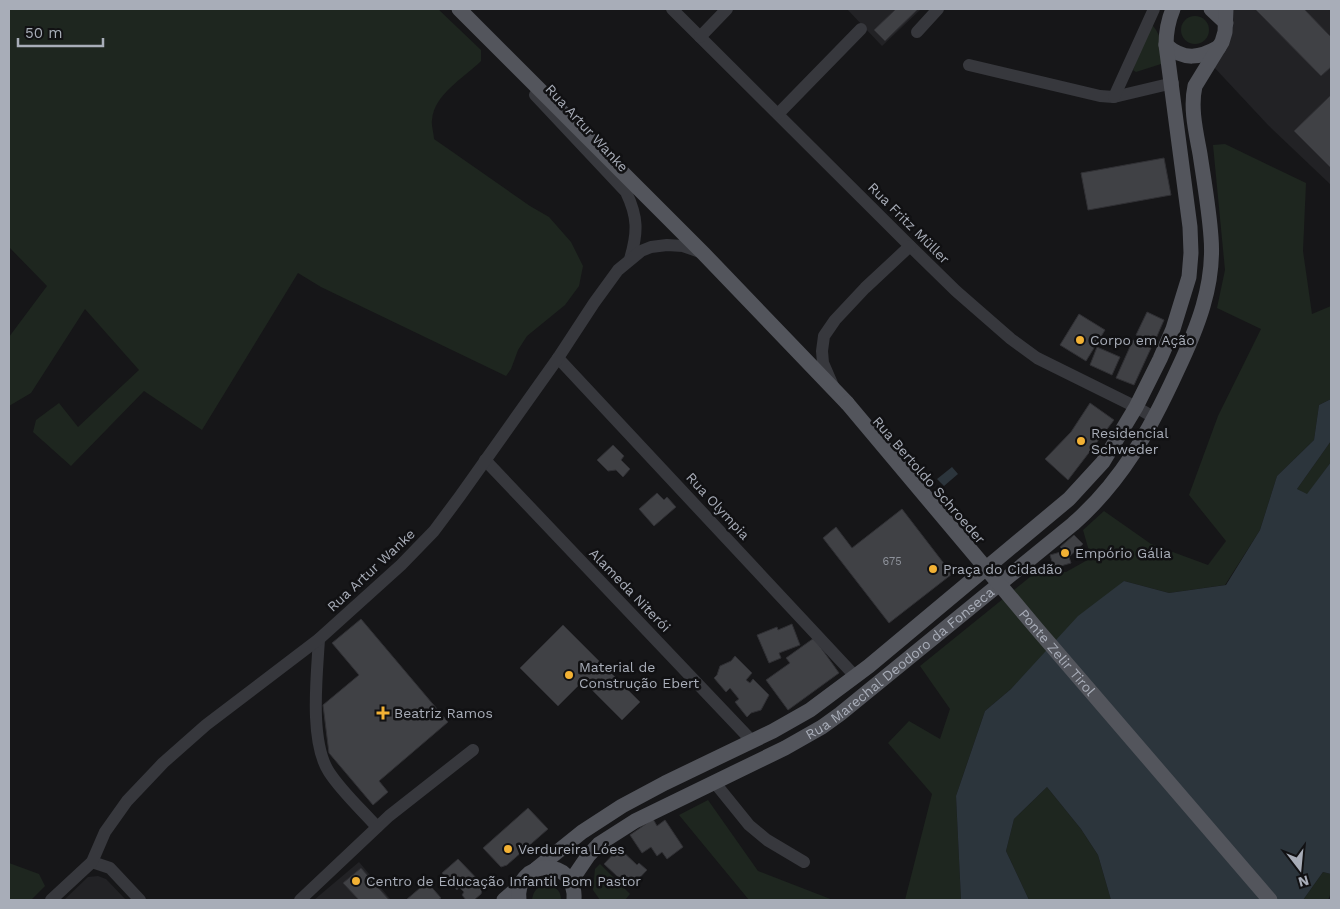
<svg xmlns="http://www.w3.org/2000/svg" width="1340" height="909" font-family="'Work Sans',sans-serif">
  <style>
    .built { fill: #222225 }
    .green { fill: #1e261f }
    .water { fill: #2c353c }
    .building { fill: #404145; stroke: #303034 }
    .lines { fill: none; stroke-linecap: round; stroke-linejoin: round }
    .minor { stroke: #37383d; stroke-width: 12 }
    .major { stroke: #53555c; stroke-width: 15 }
    .major-bridge { stroke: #53555c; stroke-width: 15 }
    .poi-dot { fill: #f2b134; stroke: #111113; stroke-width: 2 }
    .labels { text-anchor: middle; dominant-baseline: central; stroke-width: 5; stroke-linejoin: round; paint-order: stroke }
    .number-label { font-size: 11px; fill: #8e929b }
    .street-label { font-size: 14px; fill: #a8adb8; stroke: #111113 }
    .poi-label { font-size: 14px; fill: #a8adb8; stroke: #111113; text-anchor: start }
  </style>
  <rect width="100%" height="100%" fill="#161618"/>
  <g class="built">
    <polygon points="847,9 921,9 882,46"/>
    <polygon points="1229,9 1331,9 1331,185 1268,125 1212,65"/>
    <polygon points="359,862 391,900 314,900"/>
    <polygon points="98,876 106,879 126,900 64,900 88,877"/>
  </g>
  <g class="green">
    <path d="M9 9H438L481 50V61C464 78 434 94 432 120 431 126 434 133 434 139L530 206 549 217 571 242 583 266 579 286 565 305 527 336 518 350 511 369 506 376 321 287 298 273 202 430 144 391 71 466 33 432 36 420 59 403 78 427 139 370 85 309 31 393 9 406V337L47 286 9 247Z"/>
    <circle cx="1195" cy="30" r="14"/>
    <path d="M1149 25 1153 26C1163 37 1161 51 1161 64L1136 72 1133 70Z"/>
    <polygon points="1225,144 1306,183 1303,251 1312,314 1331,306 1331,399 1319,405 1314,440 1277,476 1260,530 1225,585 1169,593 1124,581 1041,658 1011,689 985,711 956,796 961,900 905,900 932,794 888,743 909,721 940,739 950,709 920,666 1035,573 1066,572 1091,558 1083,530 1104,511 1151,544 1208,565 1226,541 1189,495 1218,416 1261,329 1217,308 1225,270 1213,145"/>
    <polygon points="1331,441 1331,462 1307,495 1297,489"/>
    <polygon points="1047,787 1081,829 1098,855 1111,900 1029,900 1006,851 1014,819"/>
    <polygon points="708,800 758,871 833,900 749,900 679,815"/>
    <polygon points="9,863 39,874 45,886 31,900 9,900"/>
    <polygon points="600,864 630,894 625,900 600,900 593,890 595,869"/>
    <polygon points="1323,872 1331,874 1331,893 1328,900 1303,900"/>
    <path d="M543 885C554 885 561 889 561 900H532C533 892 536 888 543 885Z"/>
  </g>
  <g class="water">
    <polygon points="1331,399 1331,441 1297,489 1307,494 1331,462 1331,874 1323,872 1303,900 1111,900 1098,855 1081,829 1047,787 1014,819 1006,851 1029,900 961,900 956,796 985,711 1011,689 1078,616 1124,581 1169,593 1226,585 1260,530 1277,476 1314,440 1319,405"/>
    <polygon points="952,467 958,474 944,486 937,479"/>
  </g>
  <g class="building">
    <polygon points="896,9 918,9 885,41 874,30"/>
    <polygon points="1255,9 1304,9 1331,37 1331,67 1321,76"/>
    <polygon points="1331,95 1331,168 1294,131"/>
    <polygon points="1164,158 1171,195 1088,210 1081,173"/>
    <polygon points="1147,312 1164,320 1154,343 1136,335"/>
    <polygon points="1079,314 1105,330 1086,361 1060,345"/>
    <polygon points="1133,340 1151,348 1134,385 1116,378"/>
    <polygon points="1097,347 1120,357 1112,375 1090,365"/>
    <polygon points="1090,403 1114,420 1068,480 1045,459 1071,432"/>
    <polygon points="613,445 624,456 621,460 630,469 623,477 616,470 608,471 597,460"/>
    <polygon points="657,493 664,500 667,497 676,507 654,526 639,509"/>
    <polygon points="902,509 952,574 889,623 823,538 836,527 852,548"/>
    <polygon points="1074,535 1083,544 1069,557 1071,563 1054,568 1050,555 1064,551 1060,547"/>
    <polygon points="361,619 448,722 379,781 388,792 373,805 329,753 323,705 359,675 332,643"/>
    <polygon points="792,624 800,645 779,653 781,658 769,663 757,635 777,627 778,630"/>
    <polygon points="563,625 640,702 622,720 583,681 558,706 520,668"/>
    <polygon points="814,638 839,673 788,710 766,680 790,663 786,658"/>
    <polygon points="735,656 752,673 746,680 750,683 753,679 769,695 761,710 751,713 747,717 735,702 739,699 730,688 726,692 714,678 717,675 720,666 731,661"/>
    <polygon points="528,808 548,829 507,865 501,867 483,848"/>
    <polygon points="653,819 657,826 665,820 683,847 667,859 662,852 657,856 651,847 642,853 630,835"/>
    <polygon points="619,848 637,865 639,863 647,870 630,888 604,864"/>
    <polygon points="458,859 483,885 481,894 474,900 466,900 462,895 464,892 459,887 457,890 453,885 455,883 448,876 446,878 442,873"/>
    <polygon points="361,868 389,900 359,900 343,883"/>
    <polygon points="427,882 441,898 438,900 406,900"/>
  </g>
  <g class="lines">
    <g class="minor">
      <polyline points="672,9 910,246 956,291 1011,339 1037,358 1136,407 1155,418"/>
      <polyline points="917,32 938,9"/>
      <polyline points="700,37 727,9"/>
      <polyline points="969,65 1100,96 1114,97 1173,83"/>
      <path d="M535 95 626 192C638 217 638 232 630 259"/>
      <polyline points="1114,97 1154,9"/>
      <polyline points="778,114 861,29"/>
      <polyline points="558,358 855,676"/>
      <polyline points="833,386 823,363 822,351 824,336 835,320 865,288 910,246"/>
      <polyline points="485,460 752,741"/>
      <path d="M319 639C317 675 309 741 329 772 342 792 361 809 377 827"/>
      <polyline points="715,783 749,825 767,840 804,862"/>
      <polyline points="92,862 110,868 140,900"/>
      <polyline points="51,900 92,862 105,832 127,801 163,763 206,725 319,639 401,565 434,531 460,496 558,358 594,303 618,270 641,251 651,247 667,245 683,246 703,253"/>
      <polyline points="300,900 389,816 473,750"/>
    </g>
    <g class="major">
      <polyline points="459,9 703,253 847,403"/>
      <polyline points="1211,9 1226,23"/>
      <path d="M1166 45C1184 61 1200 58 1219 47"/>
      <path d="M536 869 582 832 622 806 665 783 773 731 810 710 869 666 1069 499 1103 462 1136 407 1160 359 1173 329 1189 277 1191 253 1190 227 1166 45C1166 32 1168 21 1173 9"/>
      <path id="s1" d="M571 881 588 856 599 844 635 821 785 748 822 727 840 714 1073 524C1122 481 1150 430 1177 371 1197 329 1215 285 1211 237 1209 209 1204 181 1200 154 1196 132 1190 108 1195 86L1222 42 1225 32 1226 9"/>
      <polyline points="504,900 520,886"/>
      <path d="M519 900C514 859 577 855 574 900"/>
    </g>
    <path class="major-bridge" id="s2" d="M847 403 1037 629 1270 900"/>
  </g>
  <g class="poi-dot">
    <circle cx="1080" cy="340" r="5"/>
    <circle cx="1081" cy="441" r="5"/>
    <circle cx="1065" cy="553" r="5"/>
    <circle cx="933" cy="569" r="5"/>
    <circle cx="569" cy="675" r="5"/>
    <path d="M380.5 705.5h5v5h5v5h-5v5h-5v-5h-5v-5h5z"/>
    <circle cx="508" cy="849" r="5"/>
    <circle cx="356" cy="881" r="5"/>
  </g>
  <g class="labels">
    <g class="number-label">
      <text x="892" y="561">675</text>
    </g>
    <g class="street-label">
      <text transform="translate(587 128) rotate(47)">Rua Artur Wanke</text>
      <text transform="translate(909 223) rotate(45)">Rua Fritz Müller</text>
      <text transform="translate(929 480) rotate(49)">Rua Bertoldo Schroeder</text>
      <text transform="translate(718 506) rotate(47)">Rua Olympia</text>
      <text transform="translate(371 570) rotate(-43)">Rua Artur Wanke</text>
      <text transform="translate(630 590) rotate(46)">Alameda Niterói</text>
      <text stroke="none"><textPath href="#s2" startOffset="326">Ponte Zelir Tirol</textPath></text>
      <text stroke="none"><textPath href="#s1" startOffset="399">Rua Marechal Deodoro da Fonseca</textPath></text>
    </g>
    <g class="poi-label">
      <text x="1090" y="340">Corpo em Ação</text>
      <text x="1091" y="433">Residencial<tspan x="1091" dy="16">Schweder</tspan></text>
      <text x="1075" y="553">Empório Gália</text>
      <text x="943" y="569">Praça do Cidadão</text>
      <text x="579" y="667">Material de<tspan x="579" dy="16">Construção Ebert</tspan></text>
      <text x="394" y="713">Beatriz Ramos</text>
      <text x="518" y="849">Verdureira Lóes</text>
      <text x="366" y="881">Centro de Educação Infantil Bom Pastor</text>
    </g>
  </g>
  <rect width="1340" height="909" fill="none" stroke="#a8adb8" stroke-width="20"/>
  <g transform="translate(1300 869) rotate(164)" stroke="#111113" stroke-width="4" paint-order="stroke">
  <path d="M0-4L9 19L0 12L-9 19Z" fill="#a8adb8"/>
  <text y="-8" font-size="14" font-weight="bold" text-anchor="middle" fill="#a8adb8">N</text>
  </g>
  <path d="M18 38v8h85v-8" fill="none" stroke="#a8adb8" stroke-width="2.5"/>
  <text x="25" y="38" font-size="15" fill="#a8adb8" stroke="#111113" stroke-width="4" paint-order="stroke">50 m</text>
</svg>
